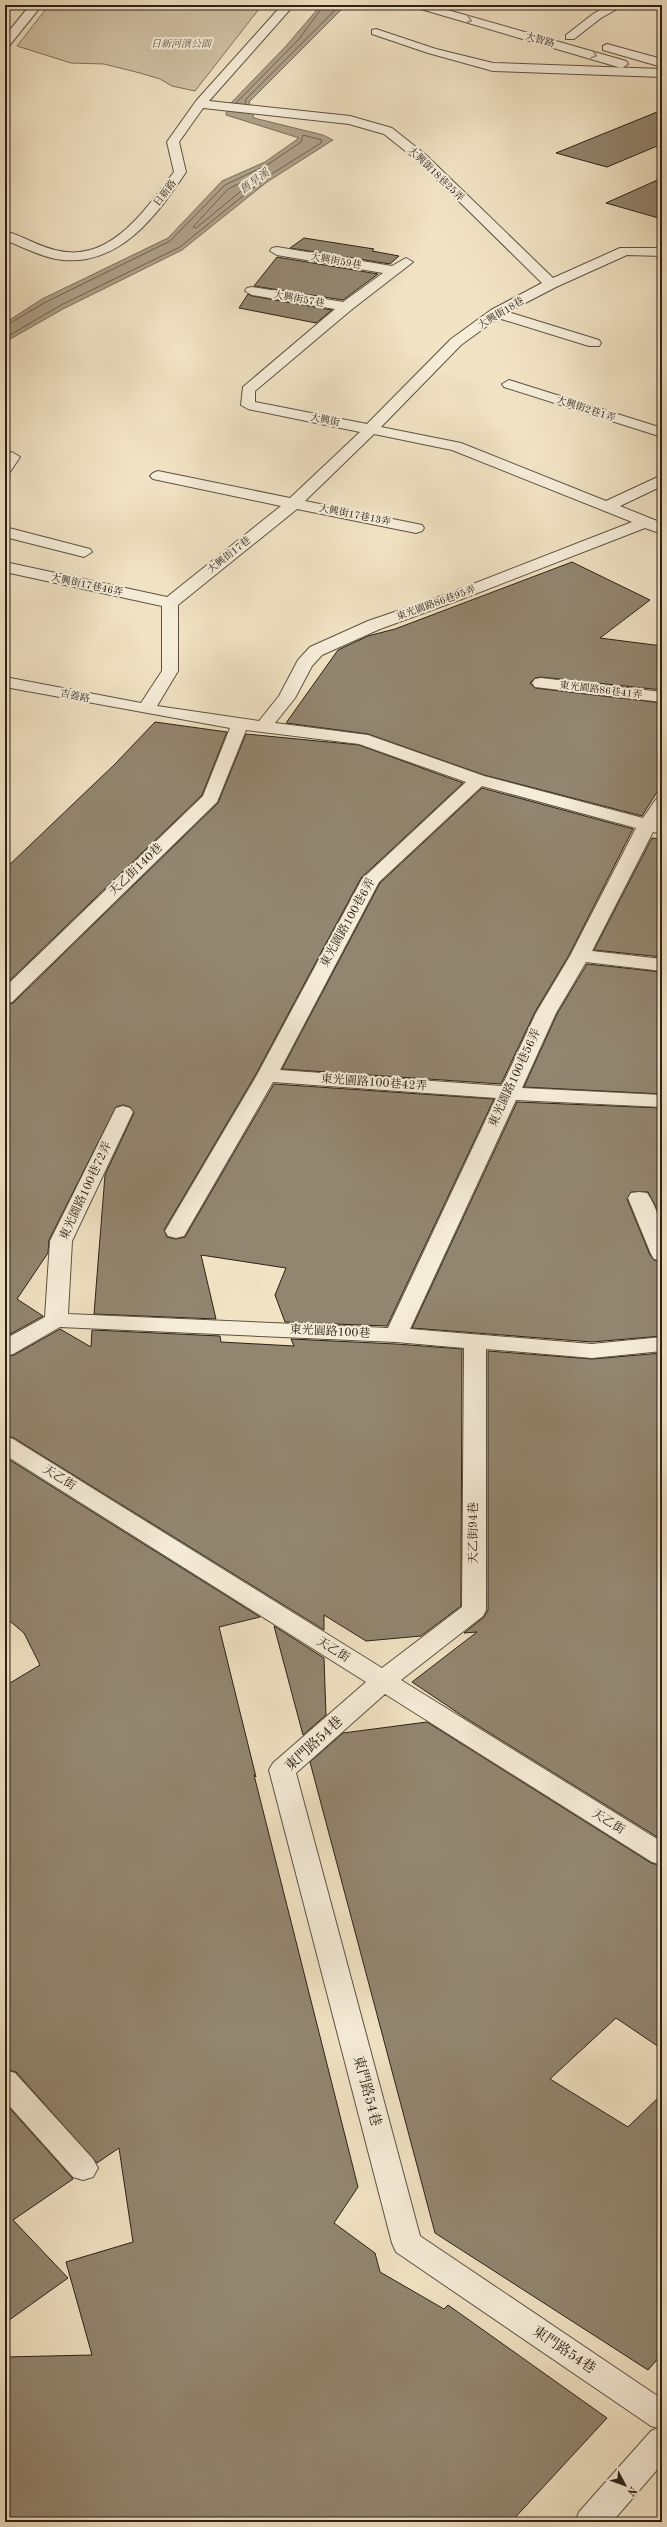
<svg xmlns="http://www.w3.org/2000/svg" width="667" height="2527" font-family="'Old Standard TT','Noto Serif TC',serif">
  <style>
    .green { fill: #d0c2a6; stroke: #7e725e }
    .water { fill: #aea189; stroke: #7a6e5b }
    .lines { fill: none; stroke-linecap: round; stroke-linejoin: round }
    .shore { stroke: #6d6150; stroke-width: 1 }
    .building { fill: #928670; stroke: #2c2116 }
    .minor-casing { stroke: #5d5242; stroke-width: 2 }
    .minor { fill: #f6edd9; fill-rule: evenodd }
    .oneway { stroke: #9b9181 }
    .labels { text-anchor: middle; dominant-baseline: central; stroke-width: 4; stroke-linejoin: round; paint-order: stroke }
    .far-street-label { font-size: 10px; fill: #2c2116; stroke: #f6edd9 }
    .far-park-label { font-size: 10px; font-style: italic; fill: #5d5141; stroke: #f6edd9 }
    .far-water-label { font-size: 11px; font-style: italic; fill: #5a4e3e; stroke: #f6edd9 }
    .street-label { font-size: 12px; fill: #2c2116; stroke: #f6edd9 }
    .near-street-label { font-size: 14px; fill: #2c2116; stroke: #f6edd9 }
  </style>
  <rect width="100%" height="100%" fill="#f1e3c4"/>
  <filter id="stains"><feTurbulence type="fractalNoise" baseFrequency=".005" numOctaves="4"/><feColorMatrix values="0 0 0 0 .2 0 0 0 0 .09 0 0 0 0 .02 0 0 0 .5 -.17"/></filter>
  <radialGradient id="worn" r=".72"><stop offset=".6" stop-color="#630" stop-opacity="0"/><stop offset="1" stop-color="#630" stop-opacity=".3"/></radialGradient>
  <polygon class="green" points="49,5 250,5 259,9 195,91 172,86 160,79 140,73 104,64 71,63 17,46"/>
  <polygon class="water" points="321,5 346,5 249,102 254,118 323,135 333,140 267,182 182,250 63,309 5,342 5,323 42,299 168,238 222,181 265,162 299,138 226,115 227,107 286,46"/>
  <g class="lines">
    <g class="shore">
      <polyline points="236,103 299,39 324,5"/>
      <polyline points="245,104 246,99 340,5"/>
      <polygon points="250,179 252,182 196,228 193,227 228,189"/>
      <polyline points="5,326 44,303 170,241 225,185 267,165 301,142 303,135 322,140 321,143 265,178 180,247 61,305 5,338"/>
    </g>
  </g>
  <g class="building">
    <polygon points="662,110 662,144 607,167 556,153"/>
    <polygon points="662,178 662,219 606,203"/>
    <polygon points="304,238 374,249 372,251 399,256 390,264 290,248"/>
    <polygon points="277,257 378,274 343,300 254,286"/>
    <polygon points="248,294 252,296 332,310 316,323 239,308"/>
    <polygon points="572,562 650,600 600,638 662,646 662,690 541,677 535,678 530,683 535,688 662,703 662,784 642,816 484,775 368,734 286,723 338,650 368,636 395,629"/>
    <polygon points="155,722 227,732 202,795 5,985 5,869 115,764"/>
    <polygon points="246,734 359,745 463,783 361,878 256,1074 164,1230 167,1237 176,1239 185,1237 274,1084 494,1099 387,1326 285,1322 275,1295 286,1268 201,1255 216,1319 94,1314 105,1175 134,1113 130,1107 123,1105 116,1107 49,1240 48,1253 17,1299 43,1316 5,1337 5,1005 13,1003 218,803"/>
    <polygon points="482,788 633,829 569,955 535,1012 501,1084 282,1069 380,883"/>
    <polygon points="652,838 662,839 662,957 594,950"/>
    <polygon points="587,964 662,972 662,1094 524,1087 557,1014"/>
    <polygon points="517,1102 662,1108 662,1228 657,1209 648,1192 631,1192 627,1199 650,1255 654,1260 662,1262 662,1336 592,1342 412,1328"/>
    <polygon points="60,1329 91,1347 92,1330 220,1336 221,1342 294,1346 291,1339 396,1344 462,1349 461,1606 421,1636 366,1641 324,1615 324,1630 14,1438 5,1435 5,1357 14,1355"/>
    <polygon points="488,1351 592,1359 662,1353 662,1840 464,1717 412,1682 477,1632 464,1633 484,1617 488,1610"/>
    <polygon points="5,1457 260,1617 219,1627 256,1777 254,1775 358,2187 334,2223 375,2253 380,2272 444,2309 448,2305 607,2418 511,2522 5,2522 5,2357 92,2355 66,2262 133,2242 119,2148 97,2163 16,2072 5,2069 5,1686 40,1665 24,1633 5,1617"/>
    <polygon points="274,1626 324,1658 326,1715 303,1735"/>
    <polygon points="427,1722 651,1863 662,1866 662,2049 616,2018 550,2079 628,2127 662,2094 662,2354 648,2370 435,2233 310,1762 343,1733"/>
    <polygon points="5,2103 73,2179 13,2220 68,2278 5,2323"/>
  </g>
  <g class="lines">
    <g class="minor-casing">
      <g id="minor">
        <polygon points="30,5 42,5 9,46 5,47 5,36"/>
        <path d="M282 5H294L209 101 350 116 392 128 426 155 553 278 620 248H662V256L627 255 556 287 508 312 599 340 601 343 599 346H589L498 318 461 345 381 427 461 443 606 501 662 475V486L620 506 662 523V534L645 528 462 599 380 629 322 655 312 666 295 698 275 723 368 735 484 776 643 818 656 799 662 798V817L658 822 662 823V834L653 832 592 951 662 959V971L586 962 556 1013 522 1088 662 1095V1107L516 1100 410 1329 592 1344 662 1337V1351L592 1358 486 1349V1610L483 1616 401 1680 662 1842V1865L652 1862 385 1694 296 1773 420 2236 662 2399V2464L612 2522H575L579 2512 651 2431 658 2428 651 2426 396 2252 392 2243 269 1770 273 1763 366 1682 5 1455V1436L13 1439 382 1668 462 1607 464 1348 396 1342 60 1327 13 1354 5 1356V1339L45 1317 50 1241 116 1108 123 1106 130 1108 133 1112 72 1241 68 1314 388 1328 496 1098 273 1082 184 1236 176 1238 168 1236 165 1231 257 1075 362 879 466 782 359 744 246 730 217 802 12 1002 5 1004V987L203 796 230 728 5 687V677L141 703 162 671V606L5 572V562L167 597 281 506 153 479 150 476 153 473 158 471 290 498 360 432 248 409 241 405 243 387 335 309 252 295 245 291 247 288 252 287 343 302 383 273 277 255 270 251 272 248 277 247 392 266 406 258 413 262 351 310 255 391V402L367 424 451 339 491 310 542 283 418 161 384 134 349 124 203 108 179 142 186 172C157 215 121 265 63 260 43 258 23 247 5 240V231C24 236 40 248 60 251 112 262 147 207 174 172L167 142 169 139 196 101ZM374 434 452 450 632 522 450 593 368 621 310 647 298 660 279 696 259 721 157 706 178 671V605L297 509 416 533 422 531 424 528 422 525 305 501ZM482 786 636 828 570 956 536 1013 502 1086 280 1070 379 882Z"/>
        <polygon points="412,5 430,5 626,61 628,64 622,68 618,67 414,7"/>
        <polygon points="609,5 624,5 601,18 574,39 566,39 566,35 593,14"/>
        <polygon points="376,29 436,49 493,63 662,69 662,77 493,71 428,53 372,34 372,30"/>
        <polygon points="607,44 662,59 662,67 603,50 603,46"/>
        <polygon points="509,380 662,428 662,437 504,387 502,384"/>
        <polygon points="12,452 20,457 10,472 5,474 5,456"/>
        <polygon points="5,527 90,549 92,552 84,557 5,537"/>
        <polygon points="541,678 662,692 662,702 535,687 532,683 535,679"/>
        <path d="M639 1192 647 1193C662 1215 662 1235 662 1261L654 1259 651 1254 628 1198 631 1193Z"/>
        <polygon points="5,2070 15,2073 93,2159 98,2168 93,2177 83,2180 73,2177 5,2101"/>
      </g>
    </g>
    <use href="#minor" class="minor"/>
  </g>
  <defs><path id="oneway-chevron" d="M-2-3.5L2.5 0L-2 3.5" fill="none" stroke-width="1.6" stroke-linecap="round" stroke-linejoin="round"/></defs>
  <g class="oneway">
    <use href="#oneway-chevron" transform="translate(469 20) rotate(16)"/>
    <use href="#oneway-chevron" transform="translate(594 55) rotate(16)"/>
  </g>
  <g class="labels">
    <g class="far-street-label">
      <text transform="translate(540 40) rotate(16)">大智路</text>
      <text transform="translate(436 174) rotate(44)">大興街18巷25弄</text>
      <text transform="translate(165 193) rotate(-53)">日新路</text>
      <text transform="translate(336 261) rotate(10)">大興街59巷</text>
      <text transform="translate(299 299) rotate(10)">大興街57巷</text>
      <text transform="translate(501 313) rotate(-31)">大興街18巷</text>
      <text transform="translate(586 409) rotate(18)">大興街2巷1弄</text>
      <text transform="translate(325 420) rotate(11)">大興街</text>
      <text transform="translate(355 515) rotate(11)">大興街17巷13弄</text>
      <text transform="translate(229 555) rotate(-39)">大興街17巷</text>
      <text transform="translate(87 585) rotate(12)">大興街17巷46弄</text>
      <text transform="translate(436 603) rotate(-20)">東光園路86巷95弄</text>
      <text transform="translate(601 690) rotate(7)">東光園路86巷41弄</text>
      <text transform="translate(75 696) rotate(11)">吉善路</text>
    </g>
    <g class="far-park-label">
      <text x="181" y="44">日新河濱公園</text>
    </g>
    <g class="far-water-label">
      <text transform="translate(255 182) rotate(-36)">舊旱溪</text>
    </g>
    <g class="street-label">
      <text transform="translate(136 870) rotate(-44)">天乙街140巷</text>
      <text transform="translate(348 923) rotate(-61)">東光園路100巷6弄</text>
      <text transform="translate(515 1078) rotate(-65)">東光園路100巷56弄</text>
      <text transform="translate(374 1083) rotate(4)">東光園路100巷42弄</text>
      <text transform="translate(86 1191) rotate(-65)">東光園路100巷72弄</text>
      <text transform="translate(330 1332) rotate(3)">東光園路100巷</text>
      <text transform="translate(59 1478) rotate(32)">天乙街</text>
      <text transform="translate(474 1533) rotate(-90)">天乙街94巷</text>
      <text transform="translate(333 1650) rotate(32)">天乙街</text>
      <text transform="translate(608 1822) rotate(32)">天乙街</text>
    </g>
    <g class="near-street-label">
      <text transform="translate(314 1744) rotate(-43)">東門路54巷</text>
      <text transform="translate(367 2091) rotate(75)">東門路54巷</text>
      <text transform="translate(564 2350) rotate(34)">東門路54巷</text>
    </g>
  </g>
  <rect width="667" height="2527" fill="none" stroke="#f1e3c4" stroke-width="20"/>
  <rect x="6" y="6" width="655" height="2515" fill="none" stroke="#2c2116" stroke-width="2"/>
  <rect x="10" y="10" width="647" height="2507" fill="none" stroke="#2c2116"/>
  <g transform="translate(625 2485) rotate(131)" stroke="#f6edd9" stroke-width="3" paint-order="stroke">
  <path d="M0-3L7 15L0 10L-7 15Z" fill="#2c2116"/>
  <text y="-6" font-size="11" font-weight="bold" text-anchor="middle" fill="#2c2116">N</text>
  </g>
  <rect width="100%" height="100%" filter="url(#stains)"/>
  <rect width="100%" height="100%" fill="url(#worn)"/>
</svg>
